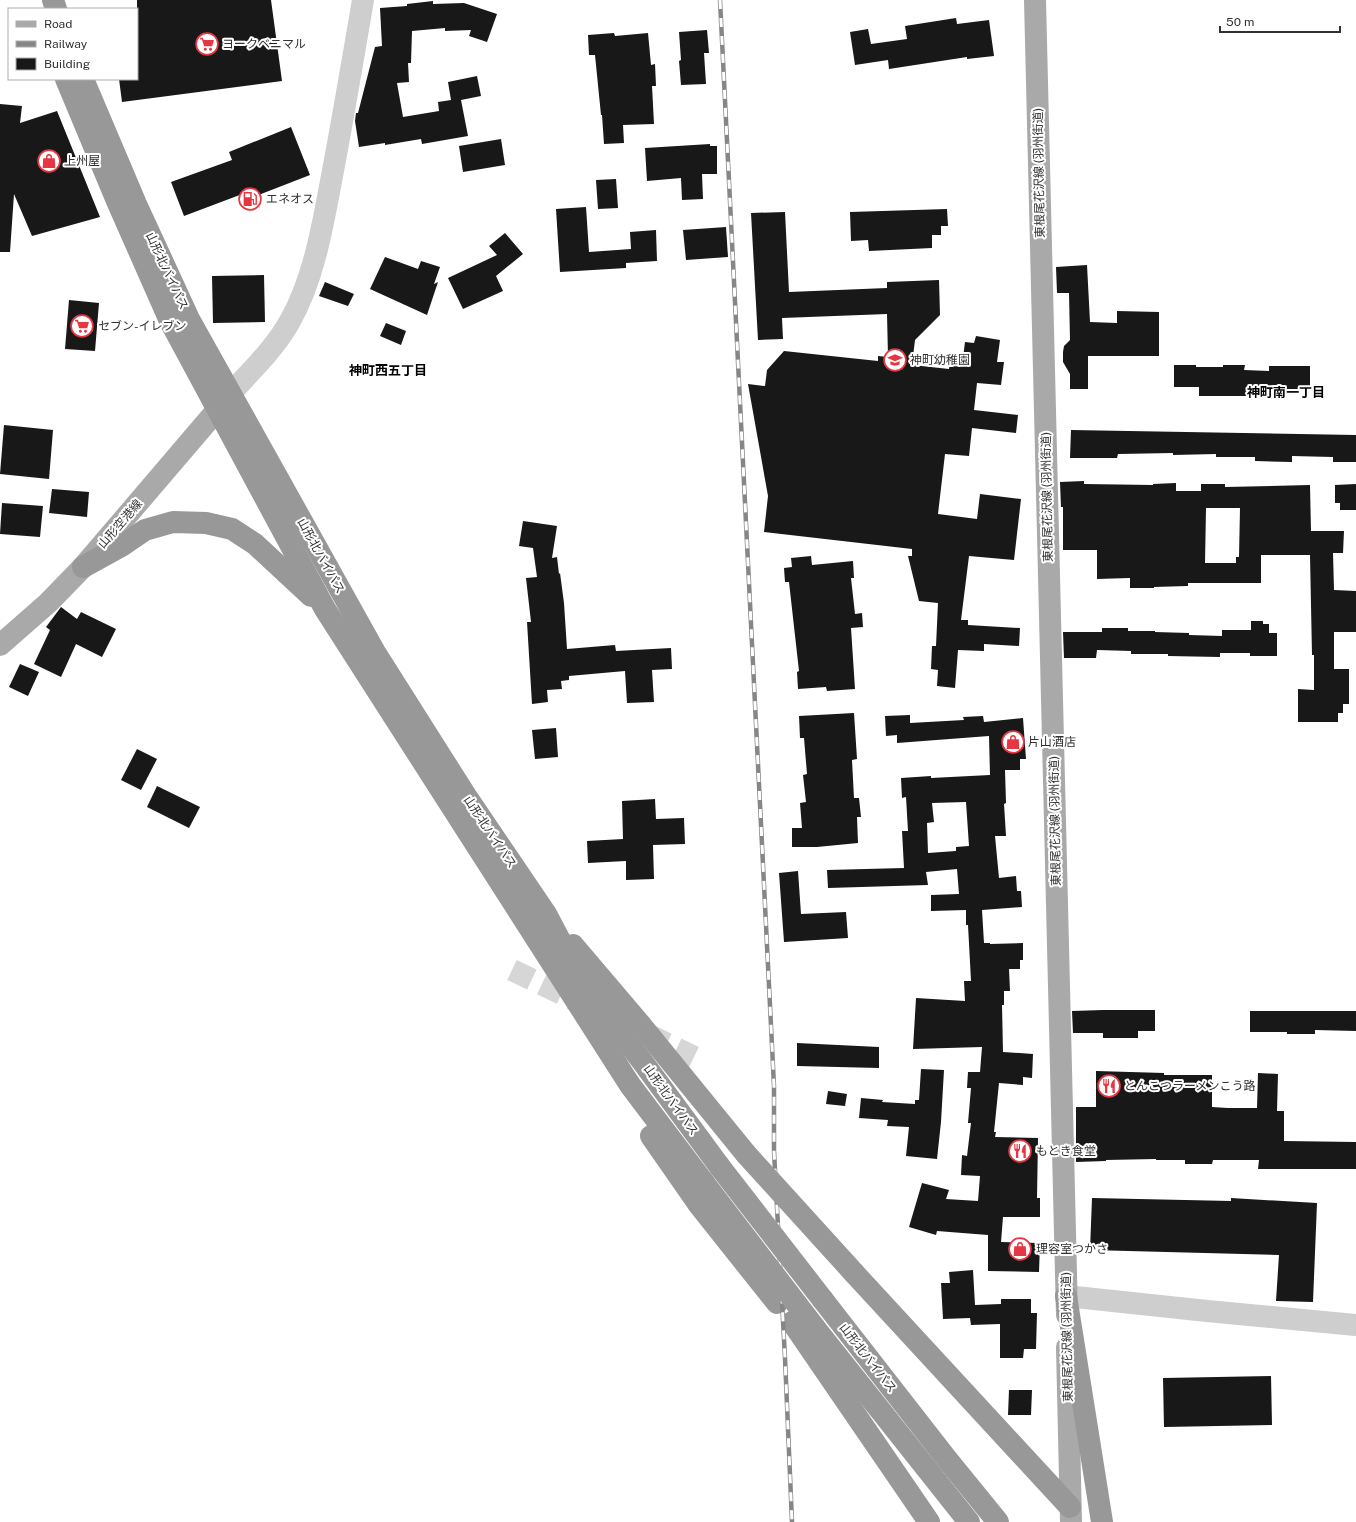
<svg xmlns="http://www.w3.org/2000/svg" width="1356" height="1522" font-family="'Public Sans','Noto Sans JP',sans-serif">
  <style>
    .building { fill: #181818; fill-rule: evenodd }
    .lines { fill: none; stroke-linecap: round; stroke-linejoin: round }
    .minor-tunnel { stroke: #d6d6d6; stroke-width: 22; stroke-dasharray: 22 11; stroke-linecap: butt }
    .minor { stroke: #cecece; stroke-width: 22 }
    .major { stroke: #a9a9a9; stroke-width: 22 }
    .highway { stroke: #989898; stroke-width: 22 }
    .rail-casing { stroke: #868686; stroke-width: 4.5 }
    .rail { stroke: #fff; stroke-width: 3; stroke-dasharray: 9; stroke-linecap: butt }
    .highway-bridge { stroke: #989898; stroke-width: 22 }
    .labels { text-anchor: middle; dominant-baseline: central; stroke-width: 4; stroke-linejoin: round; paint-order: stroke }
    .poi-label { font-size: 12px; fill: #313131; stroke: #fff; text-anchor: start }
    .street-label { font-size: 12px; fill: #313131; stroke: #fff }
    .neighbourhood-label { font-size: 13px; font-weight: bold; fill: #000; stroke: #fff }
  </style>
  <rect width="100%" height="100%" fill="#fff"/>
  <g class="building">
    <polygon points="137,0 271,0 282,81 122,102 119,79 137,79"/>
    <polygon points="433,1 433,4 464,3 497,14 487,42 469,36 471,30 445,31 445,28 412,31 411,63 408,63 409,82 397,83 403,117 439,111 438,102 451,100 448,82 477,76 481,96 461,100 468,136 422,144 421,139 385,145 385,143 359,147 355,121 356,113 358,113 375,47 382,46 380,8 407,6 407,4"/>
    <polygon points="956,18 957,24 989,20 994,56 967,59 967,57 889,69 888,60 855,65 850,32 868,29 871,44 907,39 905,26"/>
    <polygon points="707,30 709,53 704,53 706,84 681,85 679,61 681,60 679,32"/>
    <polygon points="614,33 615,36 648,33 651,65 655,64 656,86 652,86 654,124 623,125 624,143 604,144 602,115 601,115 595,55 589,55 588,35"/>
    <polygon points="0,104 22,106 20,123 57,111 100,217 32,236 14,194 10,252 0,252"/>
    <polygon points="291,127 310,175 248,199 245,193 184,216 171,182 232,160 229,152"/>
    <polygon points="501,139 505,165 463,172 459,146"/>
    <polygon points="710,144 710,146 717,146 717,174 702,174 703,199 682,200 681,178 647,181 645,148"/>
    <polygon points="616,179 618,208 598,209 596,180"/>
    <polygon points="586,207 589,252 631,249 630,232 656,230 657,261 626,263 626,268 560,272 556,209"/>
    <polygon points="947,209 948,226 941,226 941,235 932,235 932,248 869,251 868,240 851,241 850,212"/>
    <polygon points="785,212 789,292 887,288 887,282 939,280 940,315 915,340 912,365 949,369 950,356 963,358 965,342 974,343 976,336 1000,340 997,362 1004,362 1001,385 977,383 974,410 1018,415 1016,433 972,428 969,456 945,454 938,514 977,519 980,494 1021,499 1014,560 969,556 961,620 968,620 968,625 1020,628 1019,646 984,644 984,651 958,650 955,688 937,686 938,670 931,669 932,646 936,646 938,603 919,601 908,556 912,556 912,549 764,532 768,496 748,384 765,386 767,370 784,351 878,361 878,356 888,357 887,314 782,318 783,339 758,340 751,213"/>
    <polygon points="726,227 728,257 686,260 683,230"/>
    <polygon points="505,233 523,254 496,276 503,291 463,309 448,278 497,255 489,246"/>
    <polygon points="385,257 418,269 421,261 440,267 434,284 438,282 427,315 370,289"/>
    <polygon points="1087,265 1090,322 1117,323 1117,311 1159,312 1159,356 1088,356 1088,389 1070,389 1070,374 1063,362 1063,352 1064,346 1070,340 1069,293 1057,293 1056,267"/>
    <polygon points="264,275 265,322 213,323 212,276"/>
    <polygon points="325,282 354,294 348,306 319,296"/>
    <polygon points="69,300 99,303 95,351 65,349"/>
    <polygon points="386,323 406,331 401,345 380,336"/>
    <polygon points="1174,365 1196,365 1196,367 1223,367 1223,365 1245,365 1244,370 1269,371 1269,366 1310,366 1310,390 1264,390 1263,396 1199,396 1199,387 1174,387"/>
    <polygon points="4,425 53,430 49,479 0,474"/>
    <polygon points="1071,430 1356,435 1356,462 1333,462 1333,457 1292,456 1292,462 1255,461 1255,457 1216,457 1216,454 1173,455 1173,453 1118,454 1117,458 1070,458"/>
    <path d="M1084 481V484L1153 485V484L1176 483V491H1201V484H1225V487L1310 485 1311 531H1344L1343 553H1333L1334 590 1356 591V632H1334V669H1349V704H1343V713H1338V722H1298V689L1314 690V655H1312L1310 555H1261V583H1188V586L1154 587V588H1130V578L1097 579V550H1063V507H1061L1060 482ZM1206 508H1240L1239 557H1236V563H1205Z"/>
    <polygon points="1356,484 1356,510 1340,510 1340,503 1335,503 1335,485"/>
    <polygon points="52,489 89,492 87,517 49,513"/>
    <polygon points="2,503 43,506 40,537 0,534"/>
    <polygon points="523,521 557,526 552,558 557,557 559,574 560,573 564,603 567,649 615,645 616,651 671,648 672,669 652,670 654,702 627,703 625,671 569,676 569,680 561,681 562,689 547,690 548,702 532,704 527,622 531,622 526,578 537,577 533,548 519,546"/>
    <polygon points="811,556 812,565 853,561 854,578 851,578 855,614 862,613 863,627 851,628 855,689 827,691 826,687 798,689 797,672 799,671 789,582 785,582 784,568 792,567 791,558"/>
    <polygon points="61,607 77,619 81,612 116,629 102,657 76,644 61,677 34,664 50,630 46,627"/>
    <polygon points="1251,621 1263,621 1263,624 1269,624 1269,633 1277,633 1277,656 1250,656 1250,653 1220,653 1220,657 1168,656 1168,654 1131,654 1131,651 1097,650 1096,658 1064,658 1063,632 1102,632 1102,628 1128,628 1128,631 1155,631 1155,632 1189,633 1189,635 1222,636 1222,630 1251,630"/>
    <polygon points="20,664 39,672 28,696 9,687"/>
    <polygon points="854,713 857,759 852,760 854,798 859,798 861,817 857,817 858,843 817,847 792,847 792,828 802,828 800,803 806,802 803,775 807,774 804,738 800,738 799,716"/>
    <path d="M910 715V723L964 720 963 717 983 716 984 722 1023 718 1026 759H1020V770H1005L1006 803 1004 804 1006 836H995L999 878 1016 876 1017 891H1021L1022 907 982 910 984 943H990V944L1023 943V960H1020V969H1009L1010 991H1004V1005H1002L1003 1052 1033 1054 1032 1078 1023 1077V1085L999 1083 994 1132H996L995 1137 1038 1138 1037 1198H1040V1217H1003L1001 1242 1040 1243 1039 1272 988 1271V1235L937 1231 936 1235 909 1227 922 1183 949 1190 946 1199 978 1201 980 1176 961 1175 962 1155 967 1156 971 1123H968L971 1088H967L968 1072H980L982 1047 913 1049 916 998 965 1001 964 981H971L968 925H966V910L931 911V895L959 894 957 869 926 872 928 885 828 888 827 870 904 868 902 831H908L906 797 902 798 901 778 931 776V778L990 775 989 736 897 743V735L886 736 885 716ZM966 802 969 846 956 847V851L928 853 927 823 934 822 932 803Z"/>
    <polygon points="556,728 558,757 535,759 532,730"/>
    <polygon points="137,749 157,759 141,790 121,780"/>
    <polygon points="157,786 200,807 189,828 147,807"/>
    <polygon points="655,799 656,819 684,818 685,844 653,845 654,879 626,880 626,861 588,863 587,841 623,839 622,801"/>
    <polygon points="798,871 801,914 846,912 848,938 784,942 779,873"/>
    <polygon points="1103,1010 1155,1010 1155,1031 1138,1031 1138,1038 1103,1038 1103,1033 1073,1033 1072,1011"/>
    <polygon points="1250,1011 1356,1011 1356,1031 1315,1030 1315,1034 1287,1034 1287,1032 1250,1032"/>
    <polygon points="797,1043 879,1047 879,1068 797,1066"/>
    <polygon points="921,1069 944,1070 941,1122 937,1159 906,1156 909,1127 887,1126 888,1120 859,1118 861,1098 883,1100 882,1102 915,1104 915,1100 919,1100"/>
    <polygon points="1096,1071 1164,1073 1164,1075 1212,1075 1212,1107 1228,1108 1257,1108 1258,1073 1278,1074 1277,1111 1284,1111 1284,1141 1356,1142 1356,1169 1258,1169 1259,1160 1213,1160 1212,1164 1185,1164 1185,1160 1156,1160 1156,1159 1106,1160 1106,1161 1076,1162 1076,1107 1096,1107"/>
    <polygon points="828,1091 847,1094 845,1106 826,1104"/>
    <polygon points="1092,1198 1231,1201 1231,1198 1317,1203 1313,1302 1276,1301 1279,1255 1090,1250"/>
    <polygon points="973,1270 975,1305 1001,1304 1001,1299 1031,1299 1031,1313 1037,1313 1036,1349 1024,1349 1023,1358 1000,1358 1000,1324 971,1325 970,1318 943,1319 941,1283 950,1283 949,1272"/>
    <polygon points="1271,1376 1272,1425 1164,1427 1163,1378"/>
    <polygon points="1009,1390 1032,1390 1031,1415 1008,1415"/>
  </g>
  <g class="lines">
    <g class="minor-tunnel">
      <polyline points="512,970 583,1004"/>
      <polyline points="647,1034 694,1057"/>
    </g>
    <g class="minor">
      <path d="M230 394C250 372 276 347 290 321 314 279 323 224 332 176 343 118 353 59 363 0"/>
      <polyline points="1066,1296 1207,1311 1356,1325"/>
    </g>
    <g class="major">
      <polyline points="1035,0 1067,1315"/>
      <polyline points="0,645 48,603 83,567 229,396"/>
      <polyline points="1067,1347 1071,1522"/>
    </g>
    <g class="highway">
      <polyline points="53,0 56,9"/>
      <polyline points="66,79 117,201 170,321 325,609 630,1085 704,1183"/>
      <polyline points="83,79 136,204 189,319 376,654 466,796 546,914 584,986 642,1061 720,1167"/>
      <polyline points="83,567 123,545 145,530 173,522 206,523 232,529 255,544 311,596"/>
      <polyline points="573,945 641,1025 746,1154"/>
      <polyline points="651,1136 699,1205 777,1303"/>
      <polyline points="854,1273 1070,1507"/>
      <polyline points="1066,1296 1102,1522"/>
      <polyline points="823,1300 946,1458 998,1522"/>
      <polyline points="792,1322 929,1522"/>
      <polyline points="815,1328 969,1522"/>
    </g>
    <g class="rail-casing">
      <polyline id="rail" points="720,0 774,1086 774,1151 785,1358 792,1522"/>
    </g>
    <use href="#rail" class="rail"/>
    <g class="highway-bridge">
      <polyline points="746,1154 854,1273"/>
      <polyline points="720,1167 823,1300"/>
      <polyline points="704,1183 815,1328"/>
    </g>
  </g>
  <defs>
    <g id="supermarket-ring" transform="scale(1.15)"><circle r="9.5" fill="#fff" stroke="#e63641" stroke-width="1.5"/><path d="M-6-5.5h2.5l.6 2H6L4.5 2H-2.5L-4.4-4H-6ZM-1.5 3.2a1.3 1.3 0 1 0 .1 0ZM3 3.2a1.3 1.3 0 1 0 .1 0Z" fill="#e63641"/></g>
    <g id="shop-ring" transform="scale(1.15)"><circle r="9.5" fill="#fff" stroke="#e63641" stroke-width="1.5"/><path d="M-5-2.5h2.3a2.7 3.5 0 0 1 5.4 0H5L5.5 6h-11ZM-1.5-2.5h3a1.5 2.3 0 0 0-3 0Z" fill="#e63641"/></g>
    <g id="fuel-ring" transform="scale(1.15)"><circle r="9.5" fill="#fff" stroke="#e63641" stroke-width="1.5"/><path d="M-5.5-6h7V0h2V4h1.3V-2.5L3-4.5l.8-.8L6-3V5H2.5V1h-1V6h-7ZM-4.2-4.7v3.2H.2V-4.7Z" fill="#e63641"/></g>
    <g id="school-ring" transform="scale(1.15)"><circle r="9.5" fill="#fff" stroke="#e63641" stroke-width="1.5"/><path d="M0-5L7-2L0 1L-7-2ZM-4 1L0 2.5L4 1V4Q0 6-4 4Z" fill="#e63641"/></g>
    <g id="restaurant-ring" transform="scale(1.15)"><circle r="9.5" fill="#fff" stroke="#e63641" stroke-width="1.5"/><path d="M-5-6h1v4h1v-4h1v4h1v-4h1v5L-1.5 .5V6h-2V.5L-5-1ZM5-6V6H3V1.5H1.5Q1.5-4 5-6Z" fill="#e63641"/></g>
  </defs>
  <g fill-rule="evenodd">
    <use href="#supermarket-ring" x="207" y="44"/>
    <use href="#shop-ring" x="49" y="161"/>
    <use href="#fuel-ring" x="250" y="199"/>
    <use href="#supermarket-ring" x="82" y="326"/>
    <use href="#school-ring" x="895" y="360"/>
    <use href="#shop-ring" x="1013" y="742"/>
    <use href="#restaurant-ring" x="1109" y="1086"/>
    <use href="#restaurant-ring" x="1020" y="1151"/>
    <use href="#shop-ring" x="1020" y="1249"/>
  </g>
  <g class="labels">
    <g class="poi-label">
      <text x="222" y="44">ヨークベニマル</text>
      <text x="64" y="161">上州屋</text>
      <text x="266" y="199">エネオス</text>
      <text x="98" y="326">セブン-イレブン</text>
      <text x="910" y="360">神町幼稚園</text>
      <text x="1028" y="742">片山酒店</text>
      <text x="1124" y="1086">とんこつラーメンこう路</text>
      <text x="1036" y="1151">もとき食堂</text>
      <text x="1036" y="1249">理容室つかさ</text>
    </g>
    <g class="street-label">
      <text transform="translate(1039 173) rotate(-91)">東根尾花沢線 (羽州街道)</text>
      <text transform="translate(167 271) rotate(65)">山形北バイパス</text>
      <text transform="translate(1047 497) rotate(-91)">東根尾花沢線 (羽州街道)</text>
      <text transform="translate(120 524) rotate(-49)">山形空港線</text>
      <text transform="translate(321 556) rotate(61)">山形北バイパス</text>
      <text transform="translate(1055 821) rotate(-91)">東根尾花沢線 (羽州街道)</text>
      <text transform="translate(490 832) rotate(56)">山形北バイパス</text>
      <text transform="translate(671 1100) rotate(54)">山形北バイパス</text>
      <text transform="translate(1067 1337) rotate(-91)">東根尾花沢線 (羽州街道)</text>
      <text transform="translate(868 1358) rotate(52)">山形北バイパス</text>
    </g>
    <g class="neighbourhood-label">
      <text x="388" y="370">神町西五丁目</text>
      <text x="1286" y="392">神町南一丁目</text>
    </g>
  </g>
  <rect x="8" y="8" width="130" height="72" fill="#ffffff" stroke="#adadad"/>
  <rect x="16" y="21" width="20" height="6" fill="#a9a9a9" stroke="#adadad"/>
  <text x="44" y="28" font-size="12" fill="#313131">Road</text>
  <rect x="16" y="41" width="20" height="6" fill="#868686" stroke="#adadad"/>
  <text x="44" y="48" font-size="12" fill="#313131">Railway</text>
  <rect x="16" y="58" width="20" height="12" fill="#181818" stroke="#adadad"/>
  <text x="44" y="68" font-size="12" fill="#313131">Building</text>
  <path d="M1220 26v6h120v-6" fill="none" stroke="#313131" stroke-width="2"/>
  <text x="1226" y="26" font-size="12" fill="#313131" stroke="#ffffff" stroke-width="3" paint-order="stroke">50 m</text>
</svg>
